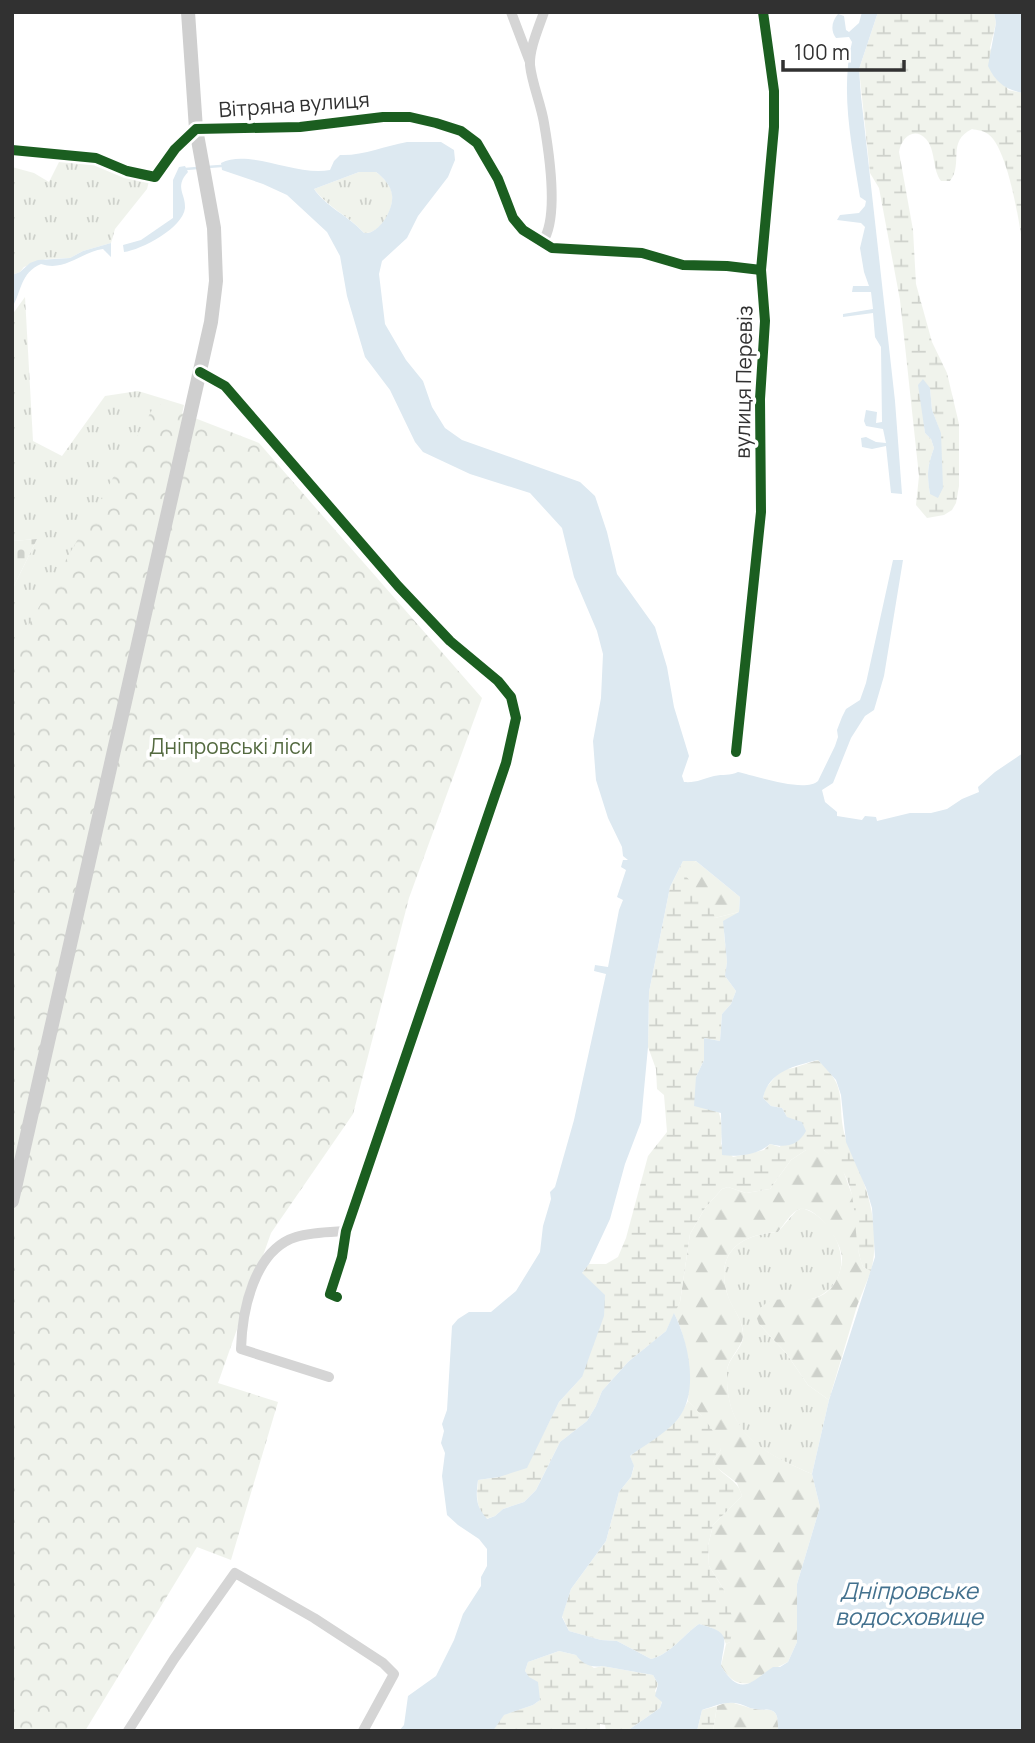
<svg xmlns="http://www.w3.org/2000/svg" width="1035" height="1743" font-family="Manrope,sans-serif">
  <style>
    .grass { fill: url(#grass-tufts) }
    .forest { fill: url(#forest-firs) }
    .wetland { fill: url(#wetland-marsh); fill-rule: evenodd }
    .cemetery { fill: url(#cemetery-stones) }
    .park { fill: url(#park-crowns) }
    .water { fill: #dde9f1; fill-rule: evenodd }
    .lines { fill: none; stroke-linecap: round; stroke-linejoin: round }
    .stream { stroke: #dde9f1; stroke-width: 2.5 }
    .minor { stroke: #d5d5d5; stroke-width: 10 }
    .secondary { stroke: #cfcfcf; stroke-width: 14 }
    .cycleway-casing { stroke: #fff; stroke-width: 15 }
    .cycleway { stroke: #1b5e20; stroke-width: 10 }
    .labels { text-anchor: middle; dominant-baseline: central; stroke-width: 7; stroke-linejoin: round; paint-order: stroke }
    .street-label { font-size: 21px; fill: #313131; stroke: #fff }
    .park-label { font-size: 21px; fill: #546a40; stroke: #fff }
    .water-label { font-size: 23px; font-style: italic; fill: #43718e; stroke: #fff }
  </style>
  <defs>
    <pattern id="grass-tufts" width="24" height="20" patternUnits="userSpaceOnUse" patternTransform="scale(1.75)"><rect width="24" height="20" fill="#f0f3ec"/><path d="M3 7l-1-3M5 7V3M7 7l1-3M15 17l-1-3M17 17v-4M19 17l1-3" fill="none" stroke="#ced1cb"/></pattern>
    <pattern id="forest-firs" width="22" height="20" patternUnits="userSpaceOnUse" patternTransform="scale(1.75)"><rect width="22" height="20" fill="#f0f3ec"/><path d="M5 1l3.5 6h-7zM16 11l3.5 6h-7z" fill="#ced1cb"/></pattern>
    <pattern id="wetland-marsh" width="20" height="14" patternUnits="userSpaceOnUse" patternTransform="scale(1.75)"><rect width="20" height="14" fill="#f0f3ec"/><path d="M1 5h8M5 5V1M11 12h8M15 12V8" fill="none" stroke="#ced1cb"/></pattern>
    <pattern id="cemetery-stones" width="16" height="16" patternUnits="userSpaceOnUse" patternTransform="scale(1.75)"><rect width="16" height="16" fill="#f0f3ec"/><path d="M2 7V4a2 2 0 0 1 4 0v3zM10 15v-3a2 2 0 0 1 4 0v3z" fill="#ced1cb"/></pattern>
    <pattern id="park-crowns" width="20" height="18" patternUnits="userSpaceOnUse" patternTransform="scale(1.75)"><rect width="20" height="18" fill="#f0f3ec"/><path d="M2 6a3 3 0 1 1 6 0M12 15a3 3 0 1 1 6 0" fill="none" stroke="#ced1cb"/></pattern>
  </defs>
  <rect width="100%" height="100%" fill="#fff"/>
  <g class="grass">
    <path d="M60 160C93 162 119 167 149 181L147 189 115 229 111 243 83 251 70 258 46 259 24 267 20 272 12 275V167L34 173 49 182Z"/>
    <path d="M359 172H376C382 176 388 183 391 190 397 205 381 235 364 233 349 216 327 207 314 189Z"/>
    <polygon points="25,297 33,441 62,456 105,396 138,391 184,405 133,637 12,1157 12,590 37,539 12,541 12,315"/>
    <path d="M802 1208C836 1218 859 1271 823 1294 808 1304 786 1301 769 1302L759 1324 786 1353 808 1385 829 1400 812 1474C761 1452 725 1434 727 1372 727 1360 741 1350 743 1338 745 1320 731 1309 727 1293 715 1252 741 1234 778 1232L796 1211Z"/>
  </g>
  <g class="forest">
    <polygon points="696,861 740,897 739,912 715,918 684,874"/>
    <path d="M806 1150H824L840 1162 854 1200 859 1254 863 1267 871 1271 857 1306 829 1400 808 1385 786 1353 759 1324 755 1313C759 1310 764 1304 768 1302 788 1294 812 1308 830 1289 837 1282 842 1268 842 1259 843 1244 817 1205 800 1209 792 1211 783 1226 778 1232 741 1234 715 1252 727 1293 731 1307 742 1317 743 1333 744 1347 727 1358 727 1372 725 1433 762 1452 812 1474L820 1507 797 1584V1642L788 1662 762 1675 754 1683C736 1685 731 1681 721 1666L726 1644 730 1642 724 1590 709 1566 708 1546 713 1525 742 1496 737 1483 716 1467 713 1461 721 1450 701 1415 688 1401C690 1371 688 1340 674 1313L680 1302 690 1234 705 1208 722 1189 728 1187 746 1193 770 1189 791 1160Z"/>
    <path d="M728 1702C736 1703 743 1706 750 1708 769 1713 779 1702 778 1731H713L717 1706Z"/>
  </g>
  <g class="wetland">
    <path d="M878 12H994L996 23 990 48 1008 90 1023 93V249C1020 225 1008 148 988 134 984 131 977 130 972 129 946 142 964 163 950 181H941C932 169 936 150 926 139 914 126 901 138 899 152L913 230 916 284 932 342 947 373 959 424V486L956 503 952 510 944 515 927 518 916 505 919 476 906 355 900 300 879 188 870 173 859 69ZM930 388 932 410 941 434 930 494C927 472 927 468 934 448L931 439 925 433 924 424Z"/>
    <path d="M683 861H696L685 875 711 906 715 918 739 912 724 933 727 962 725 976 736 991 731 1004 722 1014 720 1041 704 1038V1060L696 1077C714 1103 725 1110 721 1144L733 1157 764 1150 770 1144 780 1147 787 1117 782 1108 771 1106 763 1098 765 1089 781 1070 793 1068 818 1060C851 1089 835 1104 846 1139 848 1148 854 1156 857 1164 871 1199 880 1235 871 1271L863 1267C848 1223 866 1184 824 1150H806L791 1160 770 1189 746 1193 728 1187 722 1189 705 1208 690 1234 680 1302 666 1331 628 1362 602 1391 596 1406 587 1421 560 1442 536 1490 524 1502 503 1509 495 1516 486 1519C475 1505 477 1497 478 1480L499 1477 546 1428 559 1402 582 1377V1273L589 1264H606L618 1257 626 1238 648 1156 667 1132 664 1095 657 1089 656 1069 648 1047 649 992 670 887Z"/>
    <path d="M688 1401C701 1414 717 1432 721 1450L713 1461C720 1476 738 1478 742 1496L713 1525 708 1546 709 1566 724 1590 734 1623 730 1642 726 1644C721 1630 713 1628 699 1624 682 1636 671 1654 651 1659L617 1641 601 1640 569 1631 562 1616 571 1589 606 1541 619 1492 631 1477 634 1467 630 1456 678 1419Z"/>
    <polygon points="559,1651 576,1655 594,1668 602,1666 653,1675 658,1684 655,1691 662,1701 660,1708 627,1731 606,1731 605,1725 600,1724 600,1731 493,1731 503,1715 533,1705 540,1700 525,1671 528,1662"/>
    <polygon points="717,1706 713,1731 697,1731 702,1710"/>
  </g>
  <polygon class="cemetery" points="37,539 12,590 12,541"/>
  <polygon class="park" points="156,403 259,443 482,698 409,898 353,1114 271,1233 218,1383 278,1402 231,1560 197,1547 85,1731 12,1731 12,654"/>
  <g class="water">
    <path d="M862 12H878L859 69 861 96 895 401 902 494 891 493 886 446 872 449 862 447 861 438 866 437 876 442 886 443 883 429 866 426 864 421 866 410 877 412 876 423 882 422 881 347 875 337 873 313 843 317V314L873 309 871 292H852L853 286H869L864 272 860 248 865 227 861 223 837 220 840 215 859 213 865 206 866 201 860 197C852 146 840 92 852 42L849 37 836 38C830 30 832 21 838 14L844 16 846 30 849 32 859 23Z"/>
    <path d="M994 12H1023V93C1005 89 996 83 988 66L996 23Z"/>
    <path d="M407 142H441L454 150 455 160 448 177 418 216 407 238 382 261 379 274 385 324 406 360 423 381 432 407 445 428 462 440 580 482 595 496 607 532 617 574 655 627 667 667 674 707 689 756 682 776 684 782C696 783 703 779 714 776 723 774 730 776 738 772 756 776 805 793 818 781L835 746 838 737 837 730 842 717 846 709 860 700 866 683 893 560H903L884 676 874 710 865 716 851 738 833 783 822 790 825 802 837 812V816L862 820 865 816 876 817 877 821 910 813H931L947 809 962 799 979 792 978 787 995 772 1023 753V1731H778C779 1702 769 1713 750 1708 747 1707 744 1705 740 1704 727 1700 714 1706 702 1710L697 1731H627L660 1708 662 1702 655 1696 658 1684 653 1675 602 1666C590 1668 583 1664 576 1655L559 1651 528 1662 525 1671 529 1677 538 1682 540 1700 533 1705 504 1715 493 1731H399L404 1725 408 1696 436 1676 454 1640 463 1614 481 1586V1577L487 1566V1549L479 1539 458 1525 447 1515 442 1476 445 1453 441 1443 444 1431 442 1424 447 1410 452 1326 458 1319 469 1312H491L516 1291 540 1252 543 1226 551 1199 550 1192 555 1187 574 1120 606 974 594 971 595 965 608 967 619 910 623 900 617 897 626 870 621 867 623 860H628L623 856 622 847 608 818 596 780 593 741 601 698 603 654 597 631 574 577 562 528 530 493 470 474 423 452 415 442 390 390 365 357 347 296 340 256 327 232 287 195 263 184 222 170 221 163C249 148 297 177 330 170L334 161 340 155C363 156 384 146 407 142ZM359 172H376C383 177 391 186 392 195 394 209 379 235 364 233 349 216 326 207 314 189ZM683 861H696L740 897 739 912 723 921 727 962 725 976 736 991 731 1004 722 1014 720 1041 704 1038V1060L696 1077 694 1106 721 1113 722 1155C738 1157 758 1155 770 1144 785 1148 798 1146 806 1131L802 1122 787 1117 782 1108 771 1106 763 1098C769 1071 794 1066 818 1060L836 1080 841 1095 846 1142 866 1188 872 1208 875 1257 829 1400 812 1474 820 1507 797 1584V1642L788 1662 780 1667H773C751 1682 741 1698 721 1666 724 1638 733 1633 699 1624 682 1636 671 1654 651 1659L617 1641 601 1640 569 1631 562 1617 571 1589 606 1541 619 1492 631 1477 634 1466 630 1456C645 1445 666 1433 678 1419 700 1391 688 1341 674 1313L666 1331 628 1362 602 1391 596 1406 587 1421 560 1442 536 1490 524 1502 503 1509 495 1516 487 1519C475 1505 476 1497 478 1480L499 1477 527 1468 559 1402 582 1377 604 1316 605 1295 582 1273 589 1264 610 1219 625 1164 641 1122 648 1047 649 992 670 887Z"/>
    <path d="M185 166 188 172C174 187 186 194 185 208 183 228 141 250 124 252L123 245 141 240 173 218V180L179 167Z"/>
    <path d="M111 243V257L103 249C81 252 65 272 41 264 20 273 22 291 12 308V275L20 272 30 263 38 260 70 258 83 251Z"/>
    <path d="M923 379 930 388 932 410 941 433 943 488 938 498 930 494C927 473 927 468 934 448L931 439 925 433 918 385Z"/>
  </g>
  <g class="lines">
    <g class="stream">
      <polyline points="207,167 221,166"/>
      <polyline points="186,169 197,168"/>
    </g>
    <g class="minor">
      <polyline points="511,12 530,62"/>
      <polyline points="12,150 96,158 127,171 155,177 175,149 196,129 300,127 383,117 410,117 436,123 461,131 477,143 498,179 513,218 523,230 552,248 642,253 683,265 727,266 761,270"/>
      <path d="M543 241C559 217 549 152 544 123 541 104 532 84 530 65 529 49 539 27 544 12"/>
      <polyline points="200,372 225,386 398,586 450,641 498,681 511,697 516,718 506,763 346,1231 342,1257 330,1294 337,1297"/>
      <polyline points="736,752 761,512 760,399 765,321 761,270 774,127 774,91 763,12"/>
      <path d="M329 1377 241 1349C242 1311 254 1250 296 1237 312 1232 330 1232 346 1231"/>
      <polyline points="128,1731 174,1659 235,1573 314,1618 383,1663 394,1674 363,1731"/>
    </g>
    <polyline class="secondary" points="12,1201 211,322 216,281 214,228 196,129 188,12"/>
    <g class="cycleway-casing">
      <g id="cycleway">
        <polyline points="12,150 96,158 127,171 155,177 175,149 196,129 300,127 383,117 410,117 436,123 461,131 477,143 498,179 513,218 523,230 552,248 642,253 683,265 727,266 761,270"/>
        <polyline points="200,372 225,386 398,586 450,641 498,681 511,697 516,718 506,763 346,1231 342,1257 330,1294 337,1297"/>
        <polyline points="736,752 761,512 760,399 765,321 761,270 774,127 774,91 763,12"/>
      </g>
    </g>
    <use href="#cycleway" class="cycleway"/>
  </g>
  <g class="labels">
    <g class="street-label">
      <text transform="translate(294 104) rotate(-4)">Вітряна вулиця</text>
      <text transform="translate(743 382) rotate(-89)">вулиця Перевіз</text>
    </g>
    <g class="park-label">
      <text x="231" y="746">Дніпровські ліси</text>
    </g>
    <g class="water-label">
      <text x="909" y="1590">Дніпровське<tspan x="909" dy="26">водосховище</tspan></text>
    </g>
  </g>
  <rect width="1035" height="1743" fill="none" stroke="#313131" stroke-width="28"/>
  <path d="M783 60v10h121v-10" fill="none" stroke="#313131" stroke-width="3.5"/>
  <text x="794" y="60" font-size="21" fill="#313131" stroke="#ffffff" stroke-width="5" paint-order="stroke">100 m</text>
</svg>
